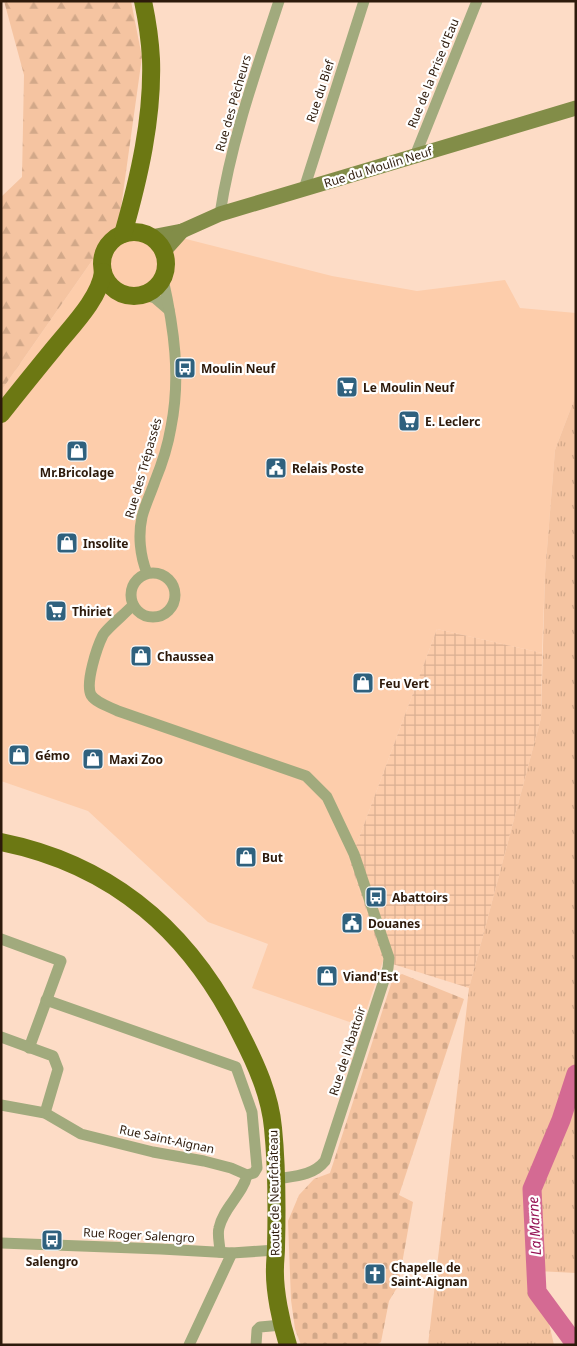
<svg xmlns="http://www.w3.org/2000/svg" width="577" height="1346" font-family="'Noto Sans',sans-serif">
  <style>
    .built { fill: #fdcdab }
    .industrial { fill: url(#industrial-grid) }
    .grass { fill: url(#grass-tufts) }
    .forest { fill: url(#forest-firs) }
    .cemetery { fill: url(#cemetery-stones) }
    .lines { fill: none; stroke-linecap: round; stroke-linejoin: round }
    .river { stroke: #d46a93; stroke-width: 19 }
    .street { stroke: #a1aa7d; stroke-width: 11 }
    .secondary { stroke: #828d48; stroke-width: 15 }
    .primary { stroke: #6c7813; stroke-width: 18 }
    .labels { text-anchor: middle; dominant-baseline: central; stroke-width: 4.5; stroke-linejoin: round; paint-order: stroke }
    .street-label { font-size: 12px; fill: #2d1a0b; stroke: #fff }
    .poi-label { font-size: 12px; font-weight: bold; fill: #2d1a0b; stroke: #fff; text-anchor: start }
    .water-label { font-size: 14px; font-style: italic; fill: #961456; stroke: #fff }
  </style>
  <defs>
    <pattern id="industrial-grid" width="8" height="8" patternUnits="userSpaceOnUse" patternTransform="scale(1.25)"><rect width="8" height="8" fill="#fdcdab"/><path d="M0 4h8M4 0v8" fill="none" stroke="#d9af92"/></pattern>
    <pattern id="grass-tufts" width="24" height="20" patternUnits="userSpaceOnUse" patternTransform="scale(1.25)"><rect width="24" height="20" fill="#f5c4a1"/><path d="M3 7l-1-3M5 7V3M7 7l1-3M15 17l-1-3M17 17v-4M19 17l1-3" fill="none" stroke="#d2a889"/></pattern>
    <pattern id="forest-firs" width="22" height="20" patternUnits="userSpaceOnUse" patternTransform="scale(1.25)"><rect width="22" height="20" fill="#f5c4a1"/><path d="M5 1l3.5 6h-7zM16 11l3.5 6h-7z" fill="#d2a889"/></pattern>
    <pattern id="cemetery-stones" width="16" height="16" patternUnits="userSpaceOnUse" patternTransform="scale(1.25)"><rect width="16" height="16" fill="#f5c4a1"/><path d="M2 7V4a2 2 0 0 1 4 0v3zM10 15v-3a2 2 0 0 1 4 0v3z" fill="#d2a889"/></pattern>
  </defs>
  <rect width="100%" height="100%" fill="#fddcc6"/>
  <polygon class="built" points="119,222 332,276 417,291 505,280 520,308 576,313 576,376 574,400 555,450 545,574 542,653 437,629 350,862 383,961 361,1026 252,988 268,944 208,922 88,811 1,781 1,391"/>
  <polygon class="industrial" points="437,629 542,653 541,718 469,988 383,961 350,862"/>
  <polygon class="grass" points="576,376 576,1273 537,1271 554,1345 428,1345 469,988 541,718 545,574 555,450 574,400"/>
  <polygon class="forest" points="4,1 131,1 142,57 119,222 1,391 1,197 22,177 24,75"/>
  <polygon class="cemetery" points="402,974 464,999 399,1195 413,1202 398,1286 389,1301 381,1342 376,1345 301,1345 295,1329 291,1300 288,1221 299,1195 314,1179 330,1173 393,978"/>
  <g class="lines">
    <polyline class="river" points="576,1345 537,1292 532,1189 561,1120 576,1074"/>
    <g class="street">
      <polyline points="415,156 477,1"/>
      <polyline points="304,189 364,1"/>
      <path d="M220 214C231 141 256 71 279 1"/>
      <polyline points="145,295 155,298 169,310"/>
      <circle cx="153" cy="595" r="22"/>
      <path d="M147 573C140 556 138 535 142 517 145 505 151 493 155 481 162 464 168 445 171 427 181 377 174 328 163 279"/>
      <path d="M133 605C126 613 107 628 103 635 97 647 85 683 91 695 96 703 110 707 118 711L306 776 327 797 354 854 389 958 388 968 325 1161C313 1176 294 1176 276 1179"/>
      <polyline points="1,939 61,961 29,1048"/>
      <polyline points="46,1000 236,1067 252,1112 257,1168 254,1173 247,1175"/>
      <polyline points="1,1037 53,1056 58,1069 45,1113"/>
      <path d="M1 1105 45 1113 81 1134 153 1152 204 1161 231 1168 247 1175C243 1194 223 1208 219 1228 217 1235 220 1245 220 1252"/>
      <polyline points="1,1243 161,1249 232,1253 276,1250"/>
      <polyline points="189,1345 232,1253"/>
      <polyline points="256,1345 257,1330 260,1327 282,1325"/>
    </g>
    <g class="secondary">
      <polyline points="151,237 182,231 220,214 576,108"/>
      <polyline points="164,251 182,231"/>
    </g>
    <g class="primary">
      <circle cx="134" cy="264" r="32"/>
      <path d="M123 234C139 178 153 118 151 59 150 39 147 20 143 1"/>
      <path d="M1 414C19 391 37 369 55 347 71 327 100 298 103 272"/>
      <path d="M1 842C115 865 191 933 241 1035 256 1064 270 1095 273 1128 277 1167 277 1208 276 1248 276 1254 275 1261 275 1267 274 1290 281 1323 288 1345"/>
    </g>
  </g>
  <defs>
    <g id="bus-square" transform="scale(1.125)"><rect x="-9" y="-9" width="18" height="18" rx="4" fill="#2f617e" stroke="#fff"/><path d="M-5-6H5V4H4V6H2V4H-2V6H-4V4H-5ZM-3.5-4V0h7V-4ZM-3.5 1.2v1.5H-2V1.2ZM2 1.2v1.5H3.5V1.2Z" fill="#fff"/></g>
    <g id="supermarket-square" transform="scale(1.125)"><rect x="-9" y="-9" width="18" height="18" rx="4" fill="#2f617e" stroke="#fff"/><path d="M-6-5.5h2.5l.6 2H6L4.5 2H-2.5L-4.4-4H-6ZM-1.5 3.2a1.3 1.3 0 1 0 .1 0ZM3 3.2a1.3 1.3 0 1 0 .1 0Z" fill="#fff"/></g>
    <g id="shop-square" transform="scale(1.125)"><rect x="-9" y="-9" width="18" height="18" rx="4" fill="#2f617e" stroke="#fff"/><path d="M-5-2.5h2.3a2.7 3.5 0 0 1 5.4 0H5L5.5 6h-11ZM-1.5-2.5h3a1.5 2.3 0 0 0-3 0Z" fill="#fff"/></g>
    <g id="civic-square" transform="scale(1.125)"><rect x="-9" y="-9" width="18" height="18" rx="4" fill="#2f617e" stroke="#fff"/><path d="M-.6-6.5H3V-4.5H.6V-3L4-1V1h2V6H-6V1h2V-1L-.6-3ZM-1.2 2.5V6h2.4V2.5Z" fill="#fff"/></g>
    <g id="church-square" transform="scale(1.125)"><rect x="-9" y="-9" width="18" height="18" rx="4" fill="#2f617e" stroke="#fff"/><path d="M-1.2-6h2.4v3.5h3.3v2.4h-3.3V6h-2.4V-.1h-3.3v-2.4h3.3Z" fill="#fff"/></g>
  </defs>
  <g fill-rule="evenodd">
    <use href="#bus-square" x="185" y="368"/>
    <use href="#supermarket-square" x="347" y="387"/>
    <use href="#supermarket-square" x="409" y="421"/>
    <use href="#shop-square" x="77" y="451"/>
    <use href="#civic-square" x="276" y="468"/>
    <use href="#shop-square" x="67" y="543"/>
    <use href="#supermarket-square" x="56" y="611"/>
    <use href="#shop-square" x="141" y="656"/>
    <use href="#shop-square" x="363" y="683"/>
    <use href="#shop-square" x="19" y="755"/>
    <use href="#shop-square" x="93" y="759"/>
    <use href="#shop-square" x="246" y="857"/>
    <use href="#bus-square" x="376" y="897"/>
    <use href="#civic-square" x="352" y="923"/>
    <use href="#shop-square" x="327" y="976"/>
    <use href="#bus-square" x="52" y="1240"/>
    <use href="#church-square" x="375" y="1274"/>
  </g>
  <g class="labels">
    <g class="street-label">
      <text transform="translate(433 73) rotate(-68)">Rue de la Prise d'Eau</text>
      <text transform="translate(320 91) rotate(-72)">Rue du Bief</text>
      <text transform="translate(233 103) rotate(-74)">Rue des Pêcheurs</text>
      <text transform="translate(378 167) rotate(-17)">Rue du Moulin Neuf</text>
      <text transform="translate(143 468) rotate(-74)">Rue des Trépassés</text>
      <text transform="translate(347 1051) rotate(-72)">Rue de l'Abattoir</text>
      <text transform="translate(167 1139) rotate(12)">Rue Saint-Aignan</text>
      <text transform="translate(274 1193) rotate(-91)">Route de Neufchâteau</text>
      <text transform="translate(139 1235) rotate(3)">Rue Roger Salengro</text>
    </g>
    <g class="poi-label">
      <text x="201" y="368">Moulin Neuf</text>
      <text x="363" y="387">Le Moulin Neuf</text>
      <text x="425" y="421">E. Leclerc</text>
      <text x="292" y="468">Relais Poste</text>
      <text x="77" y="472" text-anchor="middle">Mr.Bricolage</text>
      <text x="83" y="543">Insolite</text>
      <text x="72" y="611">Thiriet</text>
      <text x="157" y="656">Chaussea</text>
      <text x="379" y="683">Feu Vert</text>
      <text x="35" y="755">Gémo</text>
      <text x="109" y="759">Maxi Zoo</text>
      <text x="262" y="857">But</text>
      <text x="392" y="897">Abattoirs</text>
      <text x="368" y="923">Douanes</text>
      <text x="343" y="976">Viand'Est</text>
      <text x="52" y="1261" text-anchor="middle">Salengro</text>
      <text x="391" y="1267">Chapelle de<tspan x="391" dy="14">Saint-Aignan</tspan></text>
    </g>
    <g class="water-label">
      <text transform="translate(534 1226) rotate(-93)">La Marne</text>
    </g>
  </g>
  <rect width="577" height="1346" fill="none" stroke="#2d1a0b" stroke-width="5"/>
</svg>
